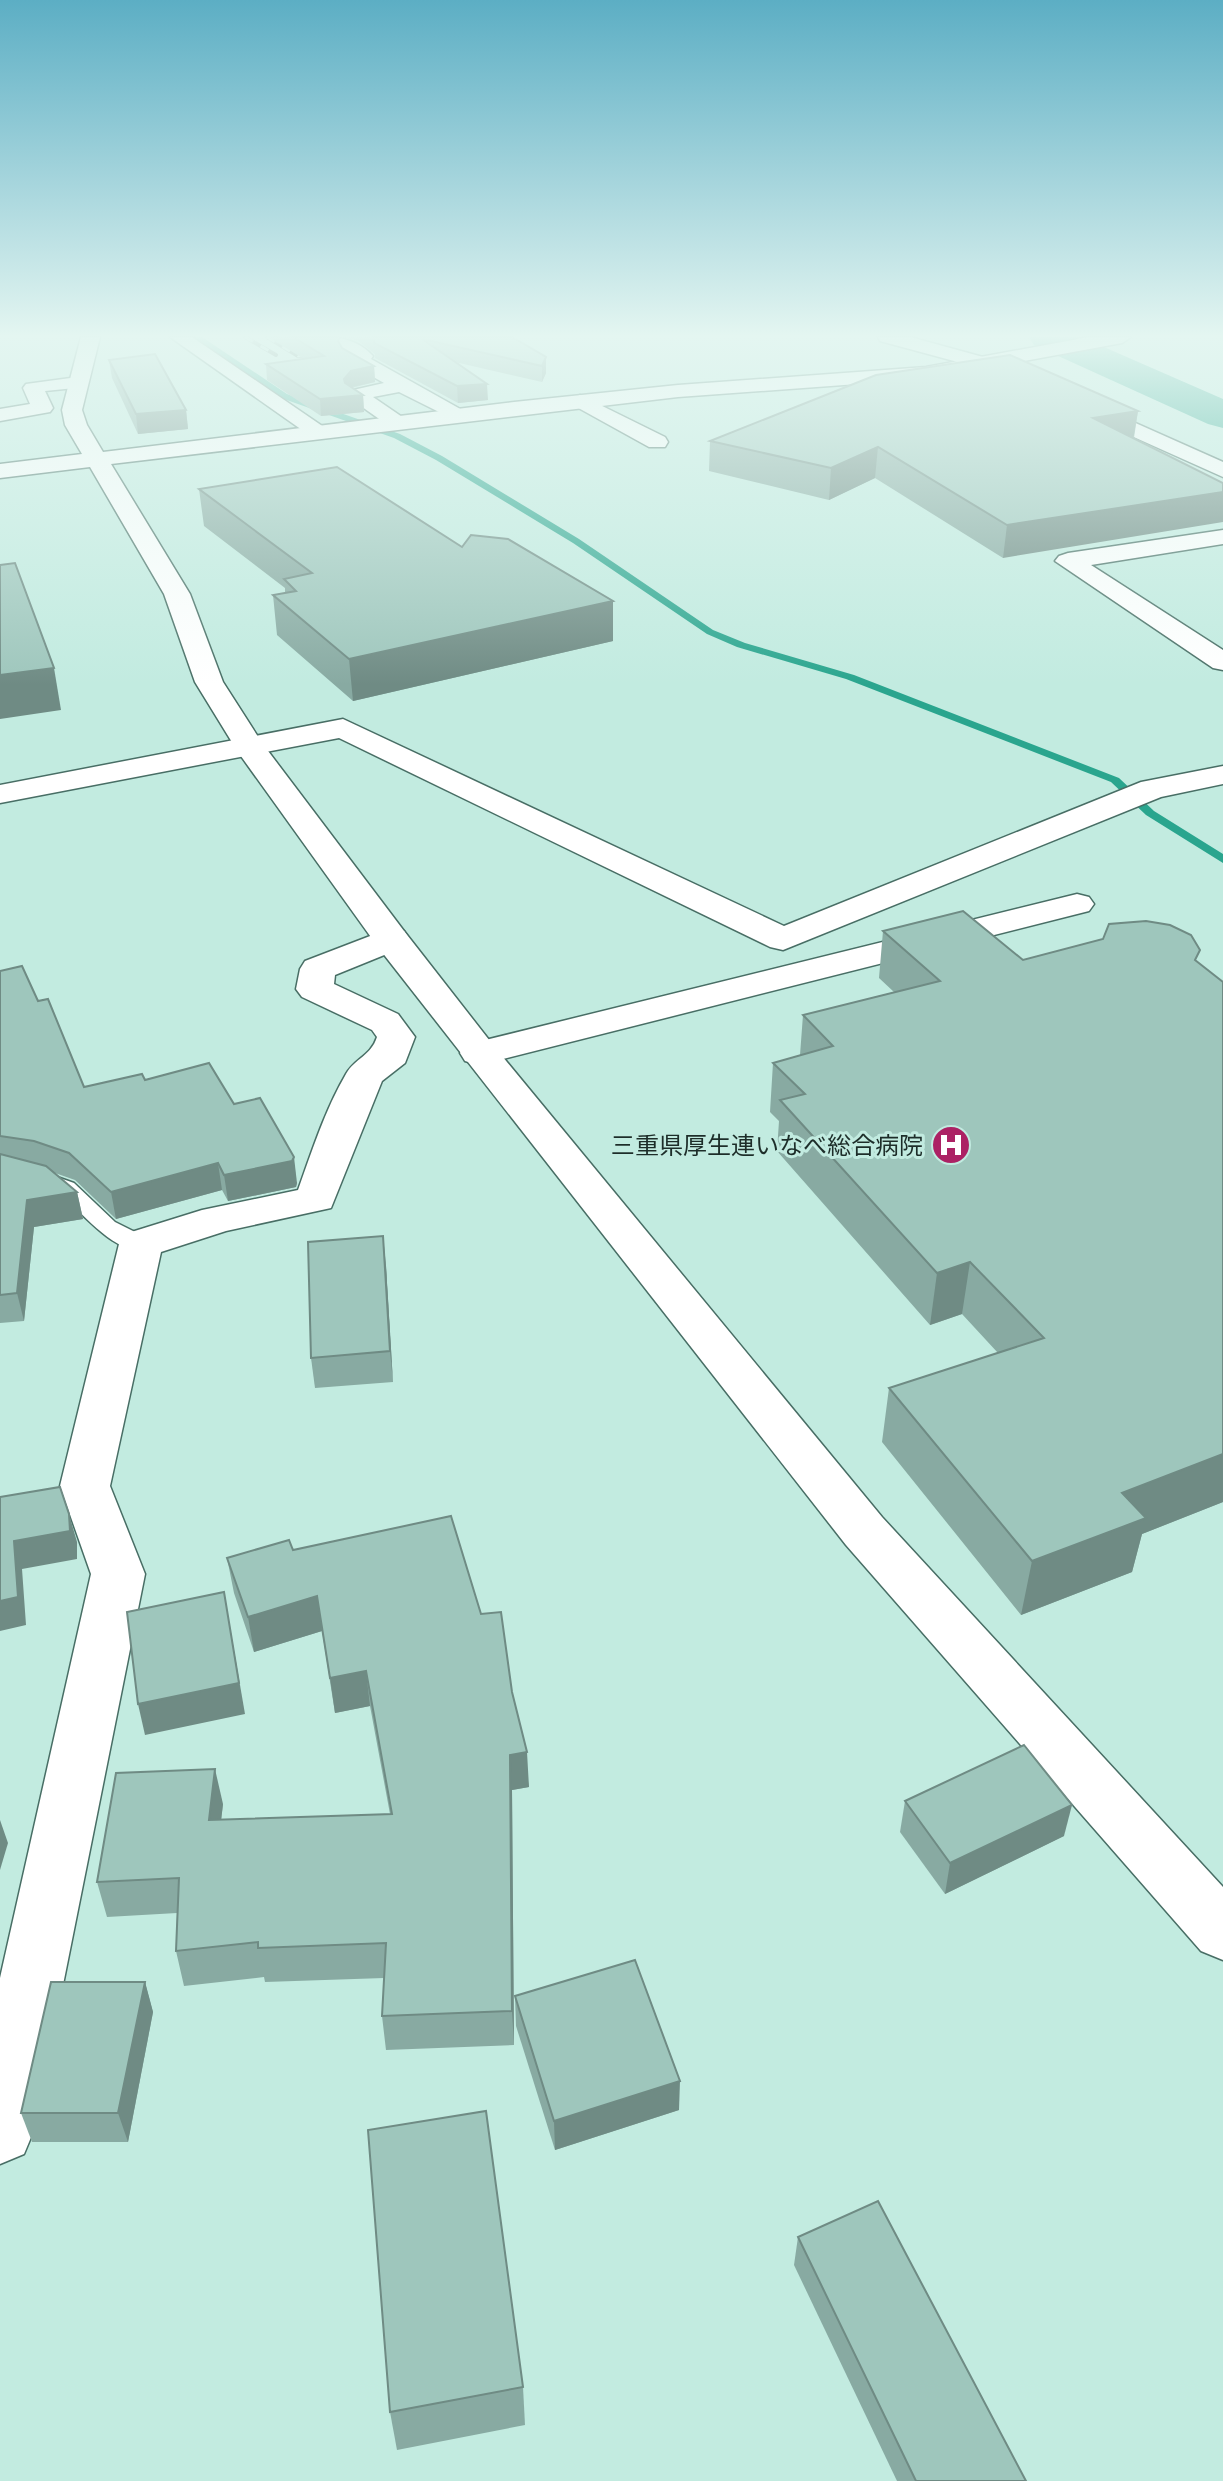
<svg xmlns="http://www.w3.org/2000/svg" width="1223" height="2481" font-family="'Crimson Pro','Noto Sans JP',serif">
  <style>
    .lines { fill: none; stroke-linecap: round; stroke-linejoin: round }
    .stream { fill: #2aa58e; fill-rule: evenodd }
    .river { fill: #2aa58e; fill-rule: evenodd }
    .service-casing { stroke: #486e65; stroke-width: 3 }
    .minor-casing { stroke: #486e65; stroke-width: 3 }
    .tertiary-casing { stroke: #486e65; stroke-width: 3 }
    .service { fill: #fff; fill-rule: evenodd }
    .minor { fill: #fff; fill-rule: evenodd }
    .tertiary { fill: #fff; fill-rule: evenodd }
    .rail-casing { stroke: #344843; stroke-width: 4 }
    .rail { stroke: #c2ebe0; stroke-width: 3; stroke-dasharray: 9; stroke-linecap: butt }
    .wall { fill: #88aaa2 }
    .shaded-wall { fill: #6f8b84 }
    .building { fill: #9ec6bc; stroke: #6f8b84; stroke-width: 2 }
    .labels { text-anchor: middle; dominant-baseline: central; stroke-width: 6; stroke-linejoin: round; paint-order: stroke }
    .poi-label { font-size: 24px; fill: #1d2d29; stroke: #c2ebe0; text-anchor: end }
  </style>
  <rect width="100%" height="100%" fill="#c2ebe0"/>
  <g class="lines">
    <polygon class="stream" points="194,337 202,337 287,394 400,434 442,456 579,539 713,630 745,643 854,675 1119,778 1154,811 1223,854 1223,863 1146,815 1111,782 846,679 737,647 707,634 573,543 436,460 394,438 281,398"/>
    <polygon class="river" points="1029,337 1081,337 1223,399 1223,428 1208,424 1034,345"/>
    <g class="service-casing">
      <path id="service" d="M0 1164 40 1171 74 1183 115 1222 149 1239 152 1244 149 1249C116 1258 83 1212 60 1194 44 1182 20 1179 0 1176Z"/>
    </g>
    <g class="minor-casing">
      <g id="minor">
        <polygon points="170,337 192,337 331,432 320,438 312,437"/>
        <path d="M321 337C341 337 358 340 373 356L371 359 471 415 460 421 453 419 399 392 373 397 411 423 400 429 392 428 348 397 353 390 384 383 345 361 342 357 345 353Z"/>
        <polygon points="878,337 910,337 994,360 1223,462 1223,477 980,368 880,341"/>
        <polygon points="78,377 85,379 88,383 85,387 45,391 53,408 50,412 0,421 0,409 30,404 23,388 26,384"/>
        <polygon points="580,395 665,437 668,442 665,447 649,447 573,405 570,401"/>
        <polygon points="1223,530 1223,544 1091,565 1223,650 1223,670 1213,668 1055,561 1059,556 1068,553"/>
        <polygon points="343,719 784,926 1141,782 1223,766 1223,784 1161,797 783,950 770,947 339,738 0,803 0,785"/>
        <polygon points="1077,894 1089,897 1094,904 1089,911 479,1065 465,1061 460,1053 465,1045"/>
        <path d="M391 928 404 931 409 939 404 947 335 975 334 984 398 1014 415 1037 405 1063 382 1081 331 1208 226 1231 161 1252 110 1486 145 1574 34 2130 24 2154 0 2164V1978L91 1574 60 1486 119 1244 125 1234 202 1210 298 1190C312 1151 325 1110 346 1074 355 1058 371 1056 377 1037L372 1030 302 997 296 989 300 969 305 961Z"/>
      </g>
    </g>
    <g class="tertiary-casing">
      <polygon id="tertiary" points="81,337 100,337 82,410 87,425 103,452 514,402 678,385 926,367 1089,337 1131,337 1122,343 926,379 678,397 111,464 190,594 223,682 262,743 404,931 493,1045 882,1517 1223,1887 1223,1960 1201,1951 846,1545 378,947 238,752 195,682 164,594 90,467 0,478 0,464 82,454 65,425 62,410"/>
    </g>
    <use href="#service" class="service"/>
    <use href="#minor" class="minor"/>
    <use href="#tertiary" class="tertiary"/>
    <g class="rail-casing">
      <g id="rail">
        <polyline points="245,337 276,355"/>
        <polyline points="267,337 298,356 318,353 290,346 275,337"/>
      </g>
    </g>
    <use href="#rail" class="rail"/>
  </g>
  <g class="wall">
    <polygon points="268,337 338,337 342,348 374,366 375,382 352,388 363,395 364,412 321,416 267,380 266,364 304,359"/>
    <polygon points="340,337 513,337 546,357 546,373 542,382 455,362 488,400 458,403 375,358 375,354 357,340"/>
    <polygon points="109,360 186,410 188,429 138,434 112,378"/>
    <polygon points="1138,411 1134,438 1003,558 875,478 829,500 709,471 710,441"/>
    <polygon points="199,489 462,547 613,601 613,641 353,701 277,635 273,595 285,593 285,588 204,526"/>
    <polygon points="883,931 1023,960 1103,939 1197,962 1223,982 1223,1502 1142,1534 1132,1572 1021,1615 882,1442 889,1388 998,1353 962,1314 930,1325 777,1151 779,1121 770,1112 773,1063 800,1055 803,1015 894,992 879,978"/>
    <polygon points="0,971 38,1001 84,1087 145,1080 234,1104 297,1183 296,1187 228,1201 222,1190 116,1219 75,1180 55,1173 77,1192 83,1219 34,1227 24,1321 0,1323"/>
    <polygon points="386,1266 393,1382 315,1388 311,1358"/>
    <polygon points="293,1550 481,1614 512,1692 529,1787 512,1790 514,2045 386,2050 382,2016 384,1978 265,1982 264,1977 184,1986 176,1951 177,1913 107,1917 97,1882 223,1804 221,1820 390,1814 370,1706 335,1713 322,1631 254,1652 234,1593 227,1558"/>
    <polygon points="905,1801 1064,1836 945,1894 900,1832"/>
    <polygon points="145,1982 153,2012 128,2142 32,2142 21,2113"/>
    <polygon points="515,1996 679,2110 555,2150 516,2026"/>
    <polygon points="798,2237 1026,2481 897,2481 794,2265"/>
    <polygon points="523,2387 525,2425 397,2450 390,2412"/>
  </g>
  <g class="shaded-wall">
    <polygon points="546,357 546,373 542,382 542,366"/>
    <polygon points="374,366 375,382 352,387 346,395 344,379 351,371"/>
    <polygon points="487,384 488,400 458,403 457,386"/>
    <polygon points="363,395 364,412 321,416 320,399"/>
    <polygon points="186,410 188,429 138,434 136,414"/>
    <polygon points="1138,411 1133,440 1093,418"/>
    <polygon points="878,447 875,478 829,500 831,468"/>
    <polygon points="1223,492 1223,522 1003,558 1007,525"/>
    <polygon points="613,601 613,641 353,701 349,659"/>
    <polygon points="54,668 61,710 0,719 0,675"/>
    <polygon points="294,1157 297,1183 296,1187 228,1201 224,1175"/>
    <polygon points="218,1163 222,1190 116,1219 111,1192"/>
    <polygon points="77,1192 83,1219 34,1227 24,1321 17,1293 27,1200"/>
    <polygon points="383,1236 386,1266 393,1382 390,1351"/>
    <polygon points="970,1262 962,1314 930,1325 937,1273"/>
    <polygon points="1223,1454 1223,1502 1142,1534 1132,1572 1021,1615 1032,1561 1122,1493"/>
    <polygon points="69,1514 77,1542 77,1559 22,1569 26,1625 0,1631 0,1601 14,1541"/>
    <polygon points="224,1592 245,1714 145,1735 138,1704"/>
    <polygon points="317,1596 322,1631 254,1652 248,1617"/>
    <polygon points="366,1671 370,1706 335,1713 330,1678"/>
    <polygon points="527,1752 529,1787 512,1790 514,2045 512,2011 510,1755"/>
    <polygon points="215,1769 223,1804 217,1855 209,1820"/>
    <polygon points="1072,1805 1064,1836 945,1894 950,1863"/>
    <polygon points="0,1820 8,1843 0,1870"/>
    <polygon points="145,1982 153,2012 128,2142 118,2113"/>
    <polygon points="680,2081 679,2110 555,2150 554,2121"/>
  </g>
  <g class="building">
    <polygon points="293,337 338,337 339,338 338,341 342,348 374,366 351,371 344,379 345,383 363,395 320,399 266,364 324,356"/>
    <polygon points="373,337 512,337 546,357 542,366 422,339 487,384 457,386 374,343 374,338"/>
    <polygon points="155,354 186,410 136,414 109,360"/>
    <polygon points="1010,355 1138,411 1093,418 1223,483 1223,492 1007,525 878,447 831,468 710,441 876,375"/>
    <polygon points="337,467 462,547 471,535 508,539 613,601 349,659 273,595 296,591 284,579 312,573 199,489"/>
    <polygon points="15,563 54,668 0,675 0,565"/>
    <polygon points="963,911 1023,960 1103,939 1109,924 1146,921 1170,925 1191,935 1200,950 1195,960 1223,982 1223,1454 1122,1493 1146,1518 1032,1561 889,1388 1044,1338 970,1262 937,1273 780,1100 805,1094 773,1063 833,1046 803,1015 940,981 883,931"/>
    <polygon points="22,966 38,1001 48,999 84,1087 142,1074 145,1080 209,1063 234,1104 260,1098 294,1157 292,1161 224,1175 218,1163 111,1192 69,1153 34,1141 0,1136 0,971"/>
    <polygon points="0,1154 46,1166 77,1192 27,1200 17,1293 0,1295"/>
    <polygon points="383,1236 390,1351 311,1358 308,1242"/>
    <polygon points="60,1487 69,1514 70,1531 14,1541 18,1597 0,1601 0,1497"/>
    <polygon points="451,1516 481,1614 501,1612 512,1692 527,1752 510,1755 512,2011 382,2016 386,1943 258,1948 258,1942 176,1951 179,1878 97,1882 116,1773 215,1769 209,1820 392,1814 366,1671 330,1678 317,1596 248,1617 227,1558 289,1540 293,1550"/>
    <polygon points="224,1592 239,1683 138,1704 127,1612"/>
    <polygon points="1024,1745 1072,1805 950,1863 905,1801"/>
    <polygon points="635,1960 680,2081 554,2121 515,1996"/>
    <polygon points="51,1982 145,1982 118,2113 21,2113"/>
    <polygon points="486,2111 523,2387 390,2412 368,2130"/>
    <polygon points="878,2201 1026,2481 916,2481 798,2237"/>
  </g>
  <linearGradient id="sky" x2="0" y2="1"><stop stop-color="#5caec4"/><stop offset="0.49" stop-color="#e4f6f1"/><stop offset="1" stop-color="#e4f6f1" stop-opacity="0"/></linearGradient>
  <rect width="1223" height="685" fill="url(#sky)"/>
  <defs>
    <g id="hospital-disc" transform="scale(2)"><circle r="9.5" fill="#ac2164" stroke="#c2ebe0"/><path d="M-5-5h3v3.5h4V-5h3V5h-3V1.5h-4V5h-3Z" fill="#fff"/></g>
  </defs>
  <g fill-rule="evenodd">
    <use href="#hospital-disc" x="951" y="1145"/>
  </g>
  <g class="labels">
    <g class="poi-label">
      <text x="923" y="1145">三重県厚生連いなべ総合病院</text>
    </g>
  </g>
</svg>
